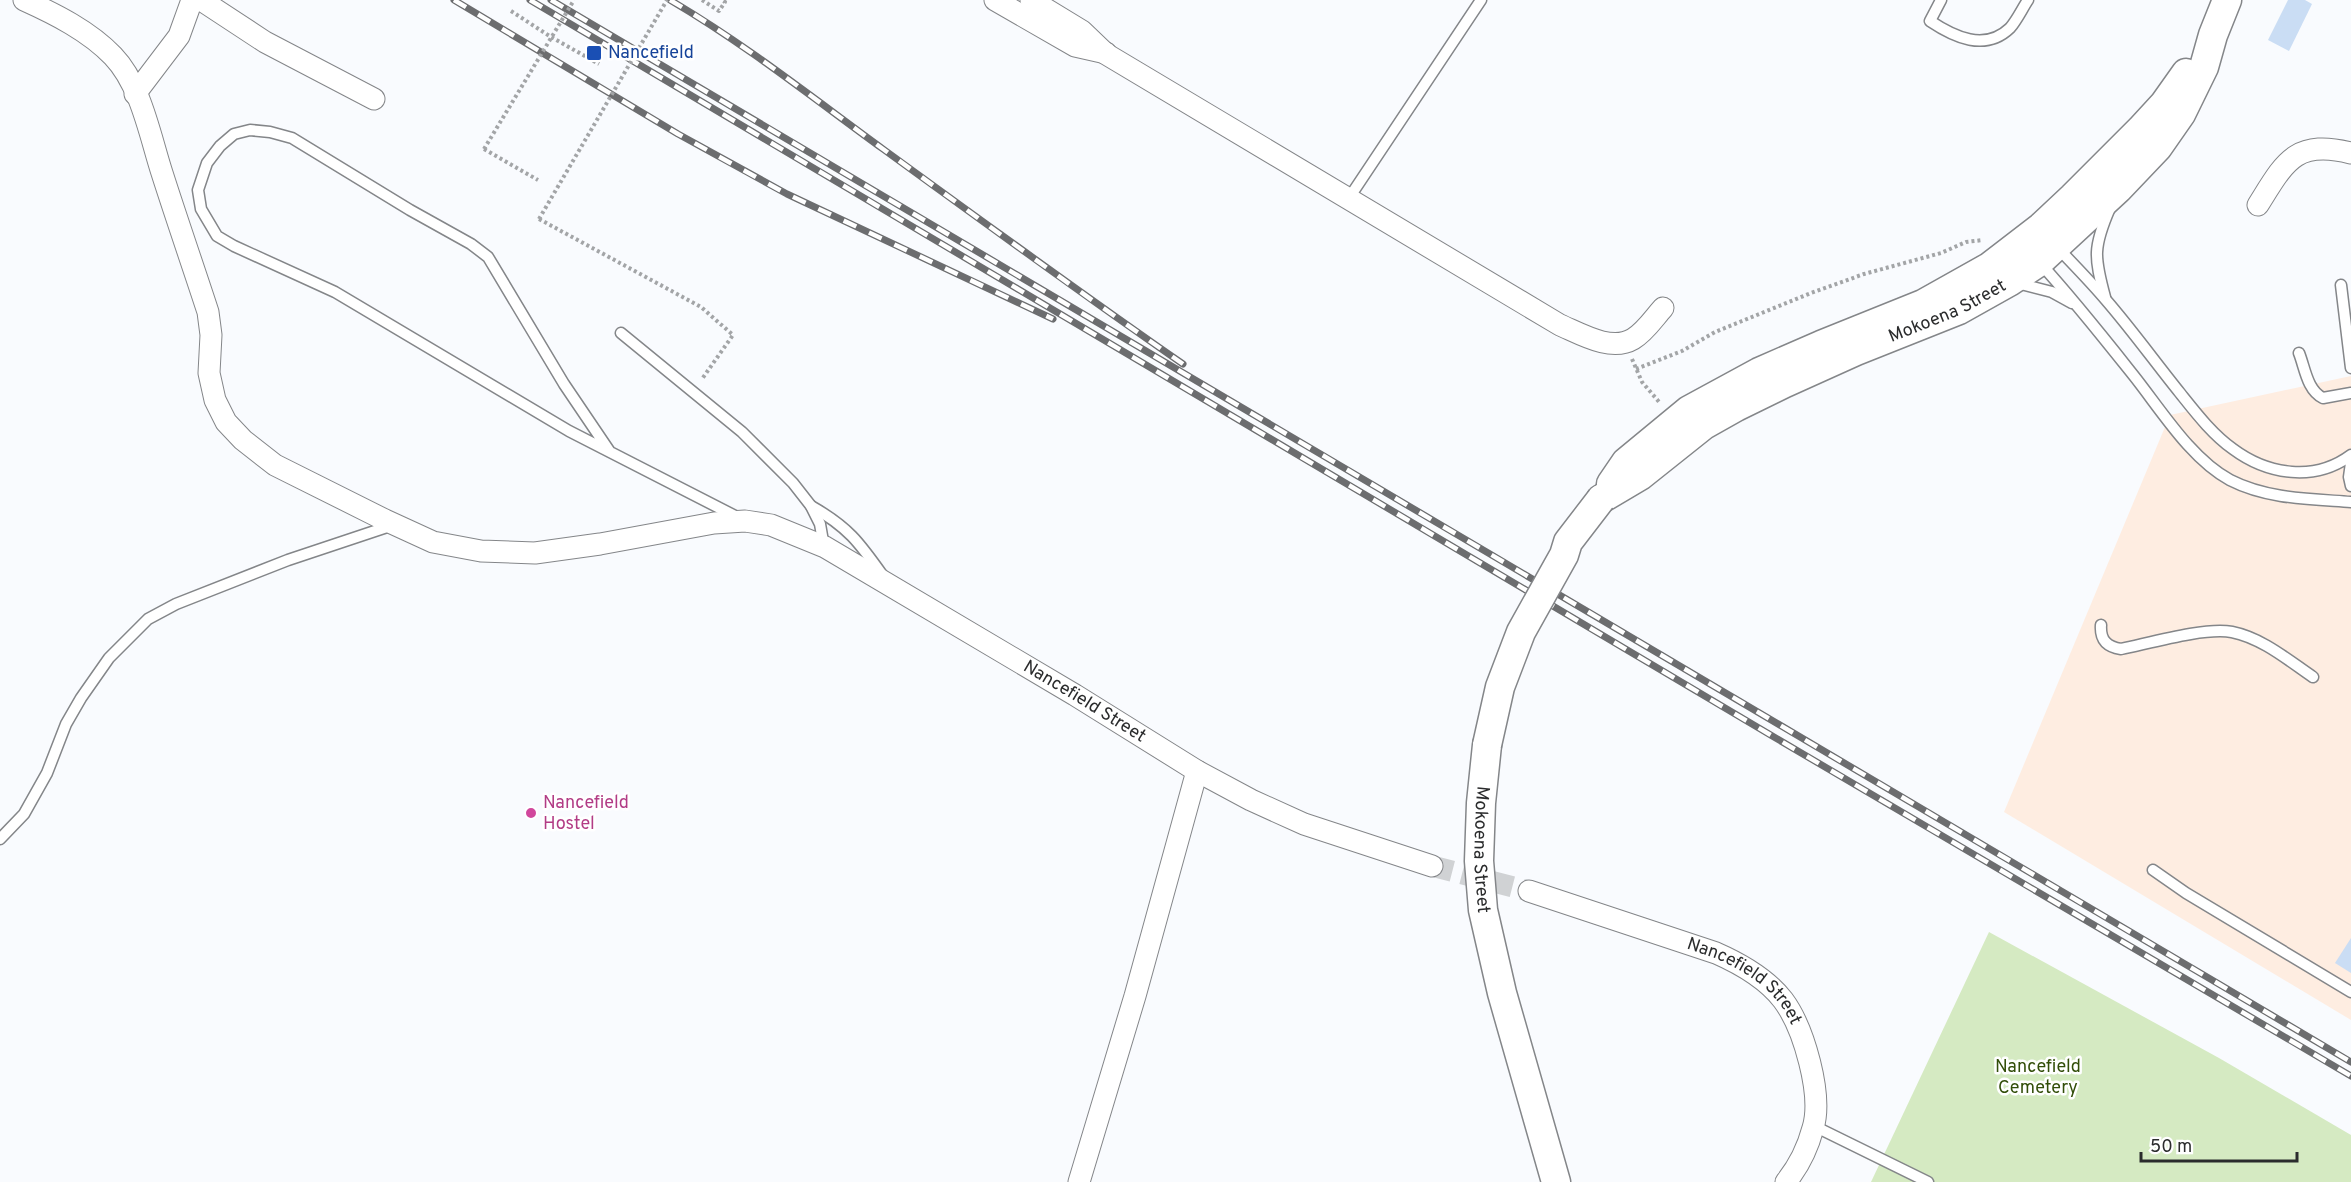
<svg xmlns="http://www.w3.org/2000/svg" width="2351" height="1182" font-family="Overpass,sans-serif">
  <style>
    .commercial { fill: #feede1 }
    .green { fill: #d5eac2 }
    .building { fill: #caddf4 }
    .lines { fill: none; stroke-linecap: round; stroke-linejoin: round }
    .street-tunnel { stroke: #d0d2d4; stroke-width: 21; stroke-dasharray: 21 10; stroke-linecap: butt }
    .lane-casing { stroke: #848689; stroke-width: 13 }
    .street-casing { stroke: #848689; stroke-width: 23 }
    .secondary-casing { stroke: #848689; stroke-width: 31 }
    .path { stroke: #a3a5a7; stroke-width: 4; stroke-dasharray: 3 3; stroke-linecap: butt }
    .lane { stroke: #fff; stroke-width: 10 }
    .street { stroke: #fff; stroke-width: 21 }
    .secondary { stroke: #fff; stroke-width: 28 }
    .rail-casing { stroke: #6c6d6f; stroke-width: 7 }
    .rail { stroke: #fff; stroke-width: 4.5; stroke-dasharray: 14; stroke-linecap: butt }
    .secondary-bridge-casing { stroke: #848689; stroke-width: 31; stroke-linecap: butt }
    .path-bridge { stroke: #a3a5a7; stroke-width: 4; stroke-dasharray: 3 3; stroke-linecap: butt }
    .secondary-bridge { stroke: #fff; stroke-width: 28 }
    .transit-dot { fill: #1a4fb4; stroke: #fff; stroke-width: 2 }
    .hotel-dot { fill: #d1479c; stroke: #fff; stroke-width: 2 }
    .labels { text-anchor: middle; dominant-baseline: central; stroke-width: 5; stroke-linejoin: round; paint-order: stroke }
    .transit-label { font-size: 18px; fill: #164399; stroke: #fff; text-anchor: start }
    .street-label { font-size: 18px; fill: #2b2c2d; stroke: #fff }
    .hotel-label { font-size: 18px; fill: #b23c85; stroke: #fff; text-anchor: start }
    .park-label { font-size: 18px; fill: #324e09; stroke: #fff }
  </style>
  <rect width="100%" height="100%" fill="#f9fbfe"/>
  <polygon class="commercial" points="2351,376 2351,1020 2004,812 2170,415"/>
  <polygon class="green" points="1989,932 2219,1058 2351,1135 2351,1182 1871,1182"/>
  <g class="building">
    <polygon points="2288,0 2305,0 2312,4 2289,51 2268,40"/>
    <polygon points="2351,938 2351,973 2335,963"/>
  </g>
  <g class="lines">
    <polyline class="street-tunnel" points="1432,866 1529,891"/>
    <g class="lane-casing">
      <g id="lane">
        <path d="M1941 0 1930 21C1954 37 1985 52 2010 28 2017 20 2022 9 2028 0"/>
        <polyline points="1349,198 1481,0"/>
        <path d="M2056 246C2073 264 2090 281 2106 300 2132 330 2155 362 2180 393 2196 413 2212 434 2233 449 2268 475 2315 482 2351 455"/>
        <path d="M2040 263C2073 299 2103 337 2134 376 2161 410 2191 459 2230 480 2267 499 2310 499 2351 502"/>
        <polyline points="2017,283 2052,292 2072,303"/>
        <polyline points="2341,285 2351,368"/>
        <path d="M2105 297C2094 257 2093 247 2110 208"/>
        <polyline points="621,333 742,432 793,483 811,506 820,524 824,547"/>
        <path d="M2299 353C2305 368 2307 390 2323 398L2351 393"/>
        <polyline points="610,452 564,384 488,257 471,244 410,210 292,138 270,132 250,130 234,134 220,146 207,163 198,190 201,209 217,236 234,246 335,292 569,431 739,518"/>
        <polyline points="2351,463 2349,477 2351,486"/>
        <path d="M811 506C848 527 859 542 883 576"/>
        <path d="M2101 625C2100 640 2107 647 2121 649 2150 643 2205 627 2232 632 2262 638 2288 660 2313 677"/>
        <polyline points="0,839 24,814 47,773 66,724 81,698 109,658 148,619 176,604 288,560 393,525"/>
        <polyline points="2153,870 2186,893 2351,992"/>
        <polyline points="1814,1126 1928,1182"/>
      </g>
    </g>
    <g class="street-casing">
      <g id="street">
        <path id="s1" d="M24 0C55 14 89 31 113 56 141 85 150 136 162 173 177 220 193 266 208 312L211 335 209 373 215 400 226 422 243 440 275 465 385 520 433 542 481 551 535 553 600 544 714 523 745 521 771 525 825 547 1075 695 1197 771 1251 800 1304 824 1432 866"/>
        <polyline points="201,0 265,42 374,99"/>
        <polyline points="995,0 1075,46 1106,53"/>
        <path d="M1031 0 1082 31 1106 54 1560 325C1581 334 1611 352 1633 339 1645 332 1654 318 1663 308"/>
        <polyline points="135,94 179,36 192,0"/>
        <path d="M2258 205C2285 162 2295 139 2351 153"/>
        <path id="s2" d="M1529 891 1716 953C1741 964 1766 978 1783 1000 1804 1028 1823 1095 1813 1128 1808 1147 1798 1167 1786 1182"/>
        <polyline points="1079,1182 1135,996 1197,771"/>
      </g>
    </g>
    <g class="secondary-casing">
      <g id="secondary">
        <polyline points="1611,484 1626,462 1689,410 1759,372 1821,345 1923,304 1989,267 2041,227 2073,197 2141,129 2164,104 2186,73"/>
        <path id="s3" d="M1601 499 1640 476 1704 425 1736 407 1785 383 1856 351 1959 310 2009 282 2039 262 2118 189 2158 147 2181 114 2204 67 2213 35 2227 0"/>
        <path id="s4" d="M1487 745 1481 803 1479 861 1483 910 1502 993 1556 1182"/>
      </g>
    </g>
    <g class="path">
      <polyline points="702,0 719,11 725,2 722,0"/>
      <polyline points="511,11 551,37 599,64"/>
      <polyline points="484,149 538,180"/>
      <polyline points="539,219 701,307 733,335 702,379"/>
      <polyline points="1632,359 1642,382 1660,403"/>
      <polyline points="1636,369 1682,351 1715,332 1811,293 1864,274 1941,253 1966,242 1983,240"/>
    </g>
    <use href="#lane" class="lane"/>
    <use href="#street" class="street"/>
    <use href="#secondary" class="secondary"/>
    <g class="rail-casing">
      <g id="rail">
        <polyline points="454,0 678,134 787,194 1053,319"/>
        <polyline points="530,0 1774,737 2351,1076"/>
        <polyline points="551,0 2351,1062"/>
        <path d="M670 0C745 44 813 98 883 149 982 221 1082 294 1183 364"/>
      </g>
    </g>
    <use href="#rail" class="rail"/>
    <g class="secondary-bridge-casing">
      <polyline id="secondary-bridge" points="1487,745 1500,687 1521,632 1564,555 1568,542 1601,499"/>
    </g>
    <g class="path-bridge">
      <polyline points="484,149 574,0"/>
      <polyline points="539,219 667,0"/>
    </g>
    <use href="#secondary-bridge" class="secondary-bridge"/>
  </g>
  <rect class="transit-dot" x="586" y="45" width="16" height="16" rx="3"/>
  <circle class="hotel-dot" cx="531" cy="813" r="6"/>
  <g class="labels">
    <g class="transit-label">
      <text x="608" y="53">Nancefield</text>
    </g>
    <g class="street-label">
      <text stroke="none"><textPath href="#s3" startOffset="396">Mokoena Street</textPath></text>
      <text stroke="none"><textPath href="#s1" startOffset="1437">Nancefield Street</textPath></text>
      <text stroke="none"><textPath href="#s4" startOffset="105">Mokoena Street</textPath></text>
      <text stroke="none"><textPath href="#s2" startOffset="237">Nancefield Street</textPath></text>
    </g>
    <g class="hotel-label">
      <text x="543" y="803">Nancefield<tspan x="543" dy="21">Hostel</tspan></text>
    </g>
    <g class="park-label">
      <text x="2038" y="1067">Nancefield<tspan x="2038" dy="21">Cemetery</tspan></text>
    </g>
  </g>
  <path d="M2141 1152v9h156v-9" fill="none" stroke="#2b2c2d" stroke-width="3"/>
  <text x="2150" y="1152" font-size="18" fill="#2b2c2d" stroke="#ffffff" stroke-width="4.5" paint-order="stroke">50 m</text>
</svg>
